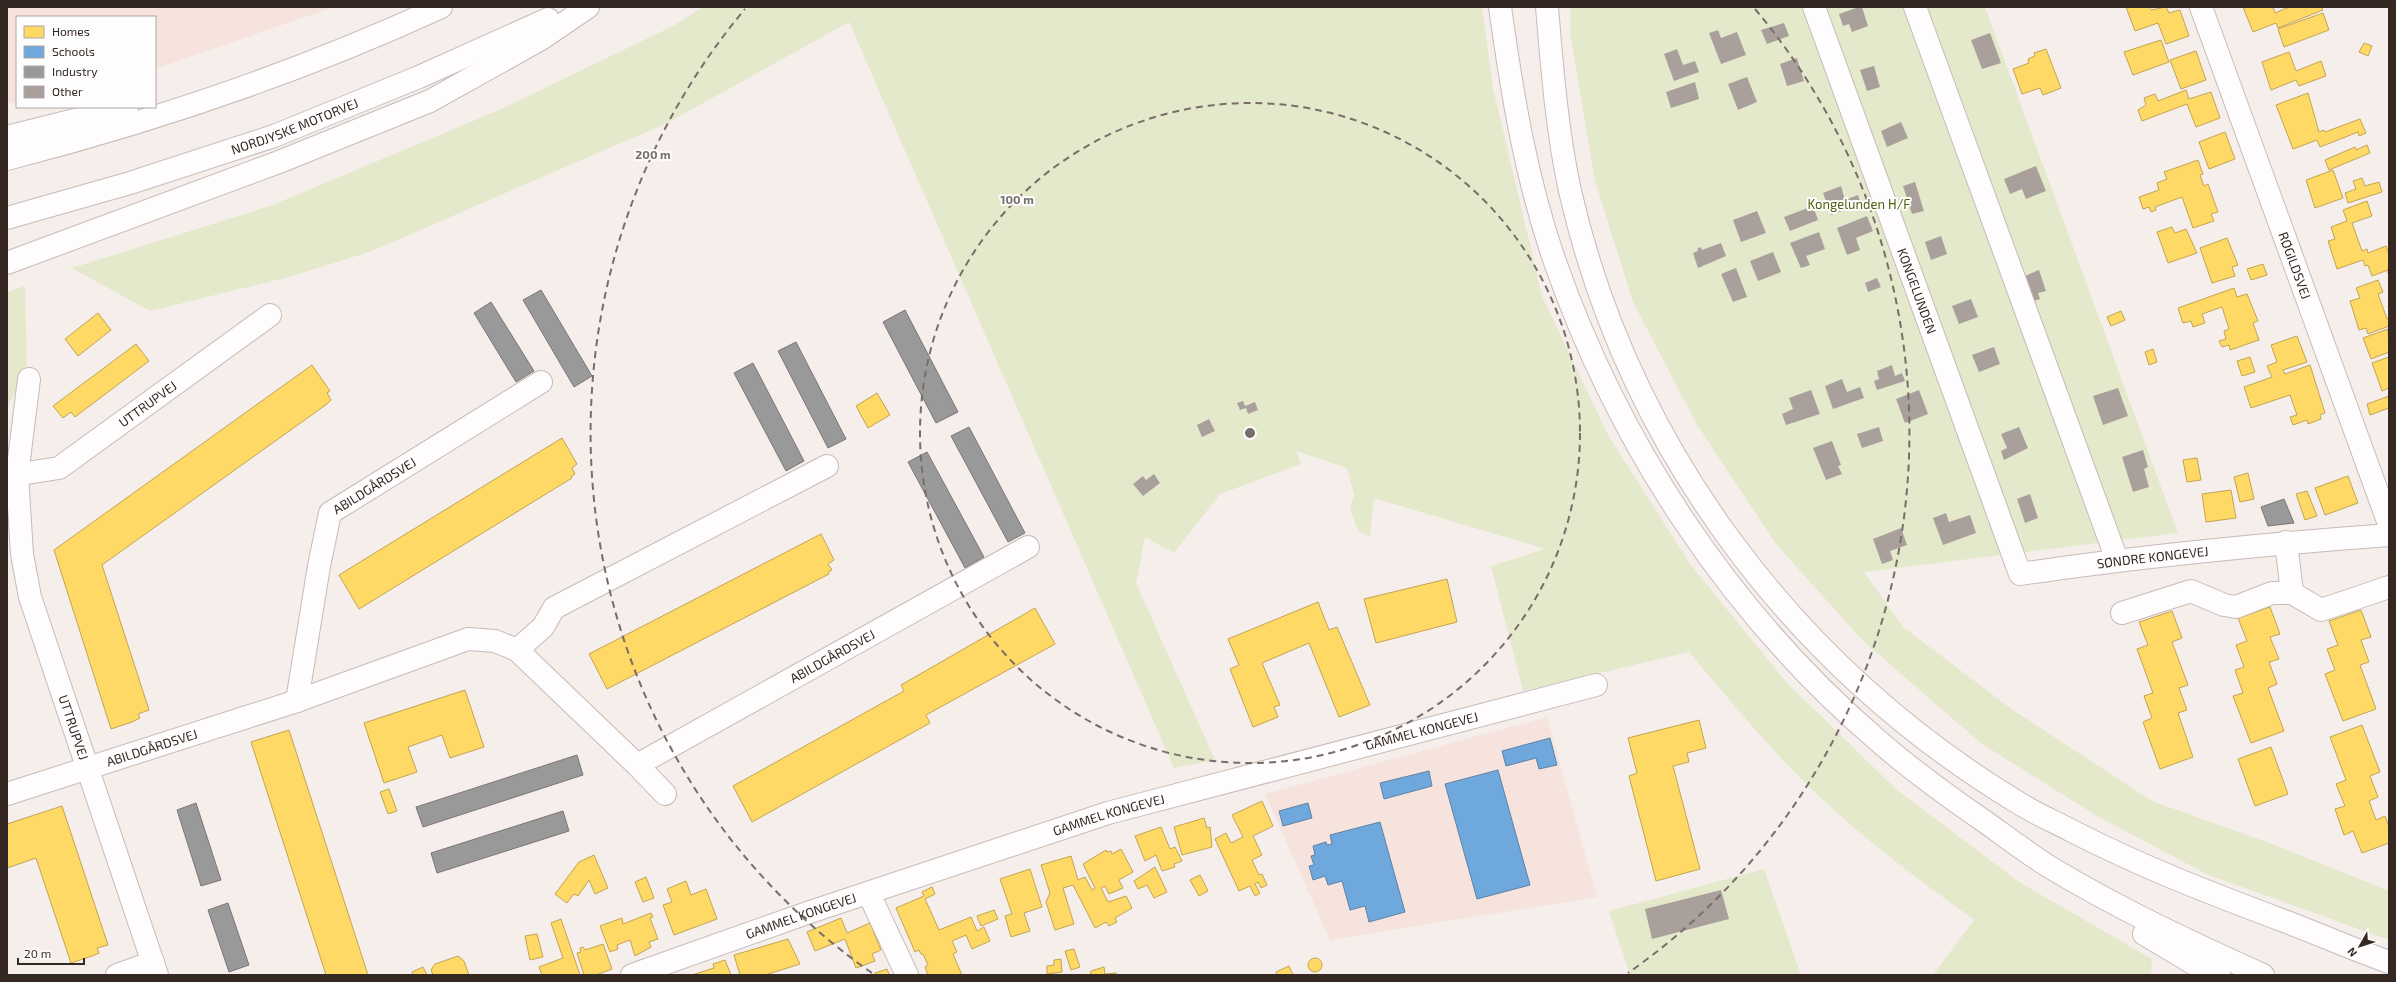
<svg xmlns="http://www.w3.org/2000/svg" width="2396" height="982" font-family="'Exo 2',sans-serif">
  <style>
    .built { fill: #f6e3dd }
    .green { fill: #e4e9cc }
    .homes { fill: #ffd966; stroke: #c2a452 }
    .schools { fill: #6fa8dc; stroke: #5e82a4 }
    .industry { fill: #999; stroke: #7b7776 }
    .building { fill: #a9a09c }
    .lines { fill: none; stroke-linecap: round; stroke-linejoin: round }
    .minor-casing { stroke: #c6bbb8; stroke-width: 24 }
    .highway-casing { stroke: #c6bbb8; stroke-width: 24 }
    .minor { stroke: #fefcfc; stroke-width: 22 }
    .highway { stroke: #fefcfc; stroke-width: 22 }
    .ring { fill: none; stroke: #796d69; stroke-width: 2; stroke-dasharray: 7 5 }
    .labels { text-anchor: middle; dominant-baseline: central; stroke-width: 4; stroke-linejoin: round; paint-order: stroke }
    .street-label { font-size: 13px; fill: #352823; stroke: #fdfdfd }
    .park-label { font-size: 13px; fill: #4f6010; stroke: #fdfdfd }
    .centre { fill: #796d69; stroke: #fdfdfd; stroke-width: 2 }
    .ring-label { font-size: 12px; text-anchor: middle; font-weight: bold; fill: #796d69; stroke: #fdfdfd; stroke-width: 4; stroke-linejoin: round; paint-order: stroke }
  </style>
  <rect width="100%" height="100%" fill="#f6eeeb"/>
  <g class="built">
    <polygon points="7,7 334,7 155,69 155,17 17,17 17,102 7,104"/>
    <polygon points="1547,717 1597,897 1330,940 1265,794"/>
  </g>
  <g class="green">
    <path d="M703 7H1482L1493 88 1542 296 1608 435 1690 564 1787 683 1897 790 2019 882 2152 959 2151 975H1933L1974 920C1921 881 1868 843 1821 798 1773 753 1731 702 1689 652L1523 691 1491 566 1545 549 1374 498 1370 537 1358 531 1350 509 1354 495 1347 468 1296 451 1301 464 1220 494 1174 553 1145 537 1136 583 1215 760 1174 768 849 22 667 123 372 251 289 277 150 311 72 268 270 206 497 111 673 26Z"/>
    <polygon points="1571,7 1985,7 2178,533 1864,572 1903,627 2013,710 2152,801 2275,845 2389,891 2389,940 2206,874 2097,816 1982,744 1863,641 1776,544 1696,423 1633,302 1595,181 1570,34"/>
    <polygon points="25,286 27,370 7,407 7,292"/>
    <polygon points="1764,869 1801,975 1630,975 1609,911"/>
  </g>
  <g class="homes">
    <polygon points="2126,7 2149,7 2151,10 2166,7 2169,13 2180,10 2189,36 2166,44 2158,23 2135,31"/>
    <polygon points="2243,7 2273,7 2275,13 2289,7 2321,7 2323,10 2278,28 2276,23 2253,32"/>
    <polygon points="2323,13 2329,30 2284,47 2278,29"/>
    <polygon points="2161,40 2169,62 2133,75 2124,52"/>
    <polygon points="2364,43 2372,46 2368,56 2359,52"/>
    <polygon points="2046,49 2061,88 2043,95 2040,88 2022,94 2013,69 2029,63 2028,59 2035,56 2034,53"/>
    <polygon points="2196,51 2206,80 2181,89 2170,60"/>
    <polygon points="2289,52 2296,71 2321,61 2326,76 2299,86 2296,80 2271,90 2262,62"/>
    <polygon points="2186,90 2189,99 2211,92 2220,118 2196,127 2187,104 2142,121 2138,110 2146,105 2144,98 2155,94 2158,101"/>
    <polygon points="2308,93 2319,132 2324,130 2325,132 2360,119 2366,133 2359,136 2358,132 2320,147 2317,140 2293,149 2276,105"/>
    <polygon points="2225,132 2235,159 2209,169 2199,142"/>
    <polygon points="2367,145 2370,153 2329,170 2325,160 2355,147 2356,150"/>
    <polygon points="2198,160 2203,174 2200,175 2204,186 2208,184 2218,212 2211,214 2214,221 2193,228 2182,197 2155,207 2156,210 2151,212 2149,207 2143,209 2139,197 2159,190 2157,183 2167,179 2164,172"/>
    <polygon points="2333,170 2343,198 2315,208 2306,180"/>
    <polygon points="2362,178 2365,186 2379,182 2382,192 2348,203 2345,193 2356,189 2353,181"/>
    <polygon points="2367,201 2372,216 2352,223 2362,251 2367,249 2368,253 2386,246 2389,254 2388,273 2388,270 2372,276 2368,265 2365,266 2363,260 2337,269 2328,241 2335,239 2331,227 2347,221 2343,210"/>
    <polygon points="2172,227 2175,233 2186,229 2197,253 2168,263 2157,232"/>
    <polygon points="2227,238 2238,265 2232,267 2235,276 2212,283 2200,248"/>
    <polygon points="2263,264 2267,275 2251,280 2247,269"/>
    <polygon points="2378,280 2383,292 2378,294 2387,319 2389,318 2389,326 2368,334 2366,328 2359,330 2350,301 2360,298 2356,288"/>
    <polygon points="2234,288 2237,297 2247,294 2258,321 2253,323 2259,340 2230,350 2229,345 2222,347 2219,341 2226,339 2224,331 2229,329 2222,307 2202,314 2205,323 2193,327 2191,321 2183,323 2178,308"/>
    <polygon points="2121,311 2125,320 2111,326 2107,317"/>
    <polygon points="98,313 111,330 78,356 65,339"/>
    <polygon points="2388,329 2389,352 2371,359 2363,338"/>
    <polygon points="2297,336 2307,362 2283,370 2285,374 2310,365 2325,413 2320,415 2321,419 2308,424 2307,420 2293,425 2290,417 2297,415 2290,395 2251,408 2244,387 2272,377 2267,366 2277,362 2271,345"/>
    <polygon points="136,344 149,361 75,417 71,412 63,418 53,406"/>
    <polygon points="2153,349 2157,362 2149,365 2145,352"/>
    <polygon points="2250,357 2255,372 2242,376 2237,361"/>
    <polygon points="2389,357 2389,388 2382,391 2372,363"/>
    <polygon points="312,365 330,391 327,393 331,400 327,404 102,565 149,710 138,714 140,718 132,722 111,729 54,550"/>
    <polygon points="877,393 890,415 868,428 856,406"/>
    <polygon points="2389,396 2389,408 2370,415 2367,404"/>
    <polygon points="562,438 577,464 572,468 575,474 571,477 572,478 359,609 339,575"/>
    <polygon points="2197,458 2201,480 2187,482 2183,460"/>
    <polygon points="2248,473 2254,499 2240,502 2234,477"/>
    <polygon points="2348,476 2358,503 2325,515 2315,488"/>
    <polygon points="2231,490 2236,518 2206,522 2202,494"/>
    <polygon points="2307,491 2317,516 2305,520 2296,494"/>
    <polygon points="821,534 834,560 828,564 832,570 828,572 829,574 607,689 589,654"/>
    <polygon points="1447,579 1457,622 1376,643 1364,599"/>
    <polygon points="1318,602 1329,630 1337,627 1370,705 1339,717 1309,643 1262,663 1280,705 1274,707 1278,717 1253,727 1230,669 1239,665 1228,639"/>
    <polygon points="2270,607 2280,634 2270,637 2279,659 2269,662 2277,684 2268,688 2284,731 2251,743 2233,696 2243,693 2235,670 2244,667 2236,645 2247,641 2238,618"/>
    <polygon points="1035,608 1055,644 926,715 930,723 752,822 733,786 904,691 901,685"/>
    <polygon points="2361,610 2371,637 2361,640 2369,662 2360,665 2376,709 2343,721 2325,674 2335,670 2327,649 2338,645 2329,621"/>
    <polygon points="2172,611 2182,638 2172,642 2188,685 2179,688 2187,710 2178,713 2193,757 2160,769 2143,722 2152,718 2144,696 2153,693 2137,649 2148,645 2139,622"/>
    <polygon points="465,690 484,747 450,758 442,735 408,747 417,772 384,783 364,723"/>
    <polygon points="1699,720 1706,748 1687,753 1689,762 1673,766 1700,869 1656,881 1629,776 1637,773 1628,738"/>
    <polygon points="2362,725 2380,772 2370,776 2378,797 2369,801 2376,820 2385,816 2389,827 2389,843 2362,853 2353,831 2344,835 2335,809 2345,806 2336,784 2346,780 2330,737"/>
    <polygon points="289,730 368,975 326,975 251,742"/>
    <polygon points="2271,747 2288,794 2255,806 2238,759"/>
    <polygon points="389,789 397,811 388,814 380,792"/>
    <polygon points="1262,801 1273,826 1253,836 1262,855 1252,860 1259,875 1262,874 1267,885 1261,888 1258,882 1255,884 1260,893 1255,896 1250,886 1239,891 1215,839 1226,833 1231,843 1243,837 1232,815"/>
    <polygon points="62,806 108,945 97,948 99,953 92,956 71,963 36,858 7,868 7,824"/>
    <polygon points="1204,818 1207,828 1210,827 1212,847 1182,855 1174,827"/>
    <polygon points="1161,827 1170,849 1175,847 1182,861 1174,864 1175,867 1162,871 1156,855 1145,861 1135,836"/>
    <polygon points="1121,849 1133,872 1119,880 1123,888 1109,894 1105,886 1101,888 1108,902 1126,896 1132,908 1115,918 1117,922 1109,926 1106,922 1095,928 1073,885 1063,888 1074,924 1055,930 1046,902 1050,893 1041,865 1071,856 1078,880 1085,877 1092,890 1095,888 1083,864 1106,850 1107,852 1111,851 1112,854"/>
    <polygon points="594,855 608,888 595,894 589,880 578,896 574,894 567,903 555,894 579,862"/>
    <polygon points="1155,867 1167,892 1154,898 1147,885 1138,889 1134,881"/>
    <polygon points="1030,869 1042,907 1024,913 1030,931 1011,937 1005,916 1012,914 1000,879"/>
    <polygon points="1200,875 1208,891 1199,896 1190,880"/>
    <polygon points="646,877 654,898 643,902 635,882"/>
    <polygon points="686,881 691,895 706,889 717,919 674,935 663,905 672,902 667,889"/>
    <polygon points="932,887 935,894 925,899 939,930 971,917 977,931 984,927 990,941 972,949 966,935 952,941 957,952 953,954 962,975 928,975 925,967 928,965 923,954 921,954 919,950 915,952 896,908 924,896 922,892"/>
    <polygon points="994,910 998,919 981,926 977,916"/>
    <polygon points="651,913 653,917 650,918 658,939 649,942 651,947 635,956 630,940 617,945 618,949 610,952 600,926 622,918 623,924"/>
    <polygon points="841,918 847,933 870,923 881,950 872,954 875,961 856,968 845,939 815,951 807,932"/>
    <polygon points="561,919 580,975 542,975 539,967 563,958 551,923"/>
    <polygon points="537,934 543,957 530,960 525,936"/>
    <polygon points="788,939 800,964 765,975 740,975 734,955"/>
    <polygon points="603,944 612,969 596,975 584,975 577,953 581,952 580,948 583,947 585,950"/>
    <polygon points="1074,949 1080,967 1071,970 1065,951"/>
    <polygon points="458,956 464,961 469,975 433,975 431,970 435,964"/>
    <circle cx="1315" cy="965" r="7"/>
    <polygon points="1061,959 1062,972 1047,974 1047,966 1054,965 1054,960"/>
    <polygon points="725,960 731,975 692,975 714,968 713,964"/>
    <polygon points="1289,966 1293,975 1277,975 1276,972"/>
    <polygon points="423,967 427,975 413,975 412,972"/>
    <polygon points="1104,967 1105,974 1116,973 1116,975 1090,975 1091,971"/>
    <polygon points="887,969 889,974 892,975 875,975 875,973"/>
  </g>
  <g class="schools">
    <polygon points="1550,738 1557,765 1539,769 1536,758 1506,766 1502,751"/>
    <polygon points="1498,770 1530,885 1477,899 1445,784"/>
    <polygon points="1429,771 1432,786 1384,799 1380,783"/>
    <polygon points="1308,803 1312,818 1283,826 1279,811"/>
    <polygon points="1380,822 1405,912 1369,922 1365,906 1350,910 1342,881 1328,885 1325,876 1313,880 1309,866 1314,865 1311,856 1315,855 1313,846 1326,842 1327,845 1332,844 1330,835"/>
  </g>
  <g class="industry">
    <polygon points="541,290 592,376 574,387 523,300"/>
    <polygon points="491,302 534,371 516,382 474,313"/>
    <polygon points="905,310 958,412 936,423 883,322"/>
    <polygon points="796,342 846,439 828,448 778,351"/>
    <polygon points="753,363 804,461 786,471 734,373"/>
    <polygon points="969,427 1025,533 1008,542 951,436"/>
    <polygon points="927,452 984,557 965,568 908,462"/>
    <polygon points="2284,499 2294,523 2268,526 2261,507"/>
    <polygon points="577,755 583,775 423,827 416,807"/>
    <polygon points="196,803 221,880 201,886 177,810"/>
    <polygon points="563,811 569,831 437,873 431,853"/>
    <polygon points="228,903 249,965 229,972 208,910"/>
  </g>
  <g class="building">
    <polygon points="1859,7 1862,7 1868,26 1852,32 1849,24 1843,26 1839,14"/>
    <polygon points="1784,23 1789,36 1767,44 1761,30"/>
    <polygon points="1718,30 1721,38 1737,32 1746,55 1721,64 1709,33"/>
    <polygon points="1990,33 2001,63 1982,69 1971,40"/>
    <polygon points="1677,49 1683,65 1695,61 1699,72 1674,81 1664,54"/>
    <polygon points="1797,58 1804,81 1787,86 1780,64"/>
    <polygon points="1874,66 1880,87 1867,91 1860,70"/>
    <polygon points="1747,77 1757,102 1738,110 1728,84"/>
    <polygon points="1695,82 1699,99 1671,108 1666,92"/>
    <polygon points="1901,122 1908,138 1887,147 1881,131"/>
    <polygon points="2036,166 2046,191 2026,199 2022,189 2010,194 2004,179"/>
    <polygon points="1915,182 1924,211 1912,214 1903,186"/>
    <polygon points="1841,186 1845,200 1858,195 1861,204 1831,215 1823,193"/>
    <polygon points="1813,206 1818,220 1790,231 1784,217"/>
    <polygon points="1757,211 1766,233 1741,242 1733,220"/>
    <polygon points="1867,216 1873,231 1856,238 1860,250 1847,255 1837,228"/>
    <polygon points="1819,232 1825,249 1806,256 1810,265 1801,268 1790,243"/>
    <polygon points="1941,236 1947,254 1931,260 1925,242"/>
    <polygon points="1721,243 1726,256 1698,268 1693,253 1698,251 1697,249 1701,247 1702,250"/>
    <polygon points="1773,252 1781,272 1758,281 1750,261"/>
    <polygon points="1736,268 1747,297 1733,302 1721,274"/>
    <polygon points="2039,270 2046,291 2038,293 2040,299 2034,301 2025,276"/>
    <polygon points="1877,278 1881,287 1868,292 1865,283"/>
    <polygon points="1971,299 1978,317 1959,324 1952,306"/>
    <polygon points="1994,347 2000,364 1979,372 1972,355"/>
    <polygon points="1892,365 1895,376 1902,373 1905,381 1877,390 1874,381 1879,379 1877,371"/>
    <polygon points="1842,379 1847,392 1860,387 1864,398 1833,409 1825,386"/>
    <polygon points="2118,388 2128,416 2103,425 2093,396"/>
    <polygon points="1811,390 1820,414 1786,425 1782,414 1793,409 1789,398"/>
    <polygon points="1919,390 1928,414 1905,423 1896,399"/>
    <polygon points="1243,401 1245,406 1255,402 1258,410 1248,414 1246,408 1240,410 1237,403"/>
    <polygon points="1209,419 1215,431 1202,437 1197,425"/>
    <polygon points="1879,427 1883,441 1862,448 1857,434"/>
    <polygon points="2019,427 2028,448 2004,460 2001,451 2007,448 2001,434"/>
    <polygon points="1832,441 1841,465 1838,466 1842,474 1826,480 1813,448"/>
    <polygon points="2143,450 2148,467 2144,469 2149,487 2133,492 2122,457"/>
    <polygon points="1154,474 1160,483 1143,496 1133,484 1143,476 1146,480"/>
    <polygon points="2030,494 2038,518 2025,523 2017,499"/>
    <polygon points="1946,513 1949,522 1970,515 1976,533 1943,545 1933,518"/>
    <polygon points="1901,528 1907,545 1890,551 1893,560 1882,564 1873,539"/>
    <polygon points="1721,890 1729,919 1652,939 1645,909"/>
  </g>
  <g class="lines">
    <g class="minor-casing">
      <g id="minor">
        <path id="s1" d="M1814 7 2020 574C2143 556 2266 544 2389 535"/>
        <polyline points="1915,7 2117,560"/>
        <path id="s2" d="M2201 7 2389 524"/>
        <path id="s3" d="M29 379 17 475 22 554 30 597 157 975"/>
        <path id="s4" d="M7 476 59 468 270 315"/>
        <polyline points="2286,542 2292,593"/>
        <polyline points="2122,613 2191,591 2224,605 2236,607 2272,593 2292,593 2321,610 2389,587"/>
        <polyline points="517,650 543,627 554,608 827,466"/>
        <path id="s5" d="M297 701 319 566 330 513 541 382"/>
        <polyline points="637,765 665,794"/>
        <path id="s6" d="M7 794 297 701 468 639 495 641 517 650 637 765 1028 547"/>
        <polyline points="869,894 907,975"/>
        <polyline points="117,975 153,962"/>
        <path id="s7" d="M632 975 810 912 1108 813 1596 685"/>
      </g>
    </g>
    <g class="highway-casing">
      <g id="highway">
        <path d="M1500 7C1512 93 1526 179 1555 262 1619 444 1728 611 1875 738 1909 768 1946 795 1984 821 2005 836 2026 852 2048 866 2117 908 2190 942 2263 975"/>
        <path d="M1547 7C1552 68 1557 131 1570 191 1629 448 1793 666 2017 802 2034 813 2053 821 2072 831 2142 867 2212 894 2287 922 2321 935 2354 950 2389 962"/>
        <polyline points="7,137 127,107"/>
        <path d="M7 159C155 121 302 71 441 7"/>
        <path id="s8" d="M7 218 130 183 274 136 419 77 548 19"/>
        <polyline points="7,263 279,162 430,101 541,39 588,7"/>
        <polyline points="2144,934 2196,965 2219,975"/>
      </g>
    </g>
    <use href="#minor" class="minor"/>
    <use href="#highway" class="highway"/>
  </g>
  <g class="ring">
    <circle cx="1250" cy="433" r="330"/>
    <path d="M872 973A659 659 0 0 1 745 9M1755 9A659 659 0 0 1 1628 973"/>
  </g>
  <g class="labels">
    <g class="street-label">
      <text stroke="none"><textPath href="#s8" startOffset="302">NORDJYSKE MOTORVEJ</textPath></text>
      <text stroke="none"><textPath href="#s2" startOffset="275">RØGILDSVEJ</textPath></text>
      <text stroke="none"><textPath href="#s1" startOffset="302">KONGELUNDEN</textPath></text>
      <text stroke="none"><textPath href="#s4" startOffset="162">UTTRUPVEJ</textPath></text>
      <text stroke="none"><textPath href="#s5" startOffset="243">ABILDGÅRDSVEJ</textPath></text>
      <text stroke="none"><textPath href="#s1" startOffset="737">SØNDRE KONGEVEJ</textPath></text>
      <text stroke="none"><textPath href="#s6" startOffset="927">ABILDGÅRDSVEJ</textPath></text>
      <text stroke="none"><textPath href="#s3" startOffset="357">UTTRUPVEJ</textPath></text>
      <text stroke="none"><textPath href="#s7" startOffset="827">GAMMEL KONGEVEJ</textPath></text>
      <text stroke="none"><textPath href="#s6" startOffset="152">ABILDGÅRDSVEJ</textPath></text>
      <text stroke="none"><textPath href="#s7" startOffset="503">GAMMEL KONGEVEJ</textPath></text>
      <text stroke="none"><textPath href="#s7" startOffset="179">GAMMEL KONGEVEJ</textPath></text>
    </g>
    <g class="park-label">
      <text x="1859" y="204">Kongelunden H/F</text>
    </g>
  </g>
  <circle cx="1250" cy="433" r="6" class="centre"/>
  <g class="ring-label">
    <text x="653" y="159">200 m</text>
    <text x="1017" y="204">100 m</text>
  </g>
  <rect width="2396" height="982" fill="none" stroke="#352823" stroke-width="16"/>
  <rect x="16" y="16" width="140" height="92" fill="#fdfdfd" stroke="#ada8a6"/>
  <rect x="24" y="26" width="20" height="12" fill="#ffd966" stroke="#ada8a6"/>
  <text x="52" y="36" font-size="12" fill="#352823">Homes</text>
  <rect x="24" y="46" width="20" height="12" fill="#6fa8dc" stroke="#ada8a6"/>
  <text x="52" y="56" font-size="12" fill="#352823">Schools</text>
  <rect x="24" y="66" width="20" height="12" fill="#999999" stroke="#ada8a6"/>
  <text x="52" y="76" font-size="12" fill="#352823">Industry</text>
  <rect x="24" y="86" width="20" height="12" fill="#a9a09c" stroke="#ada8a6"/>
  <text x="52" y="96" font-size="12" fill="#352823">Other</text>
  <g transform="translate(2360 946) rotate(231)" stroke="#fdfdfd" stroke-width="3" paint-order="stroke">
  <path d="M0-3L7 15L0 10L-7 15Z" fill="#352823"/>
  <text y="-6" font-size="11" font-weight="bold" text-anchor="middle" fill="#352823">N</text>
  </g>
  <path d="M18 958v6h66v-6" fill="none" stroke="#352823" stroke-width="2"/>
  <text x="24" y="958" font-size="12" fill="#352823" stroke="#fdfdfd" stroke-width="3" paint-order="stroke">20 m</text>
</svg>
